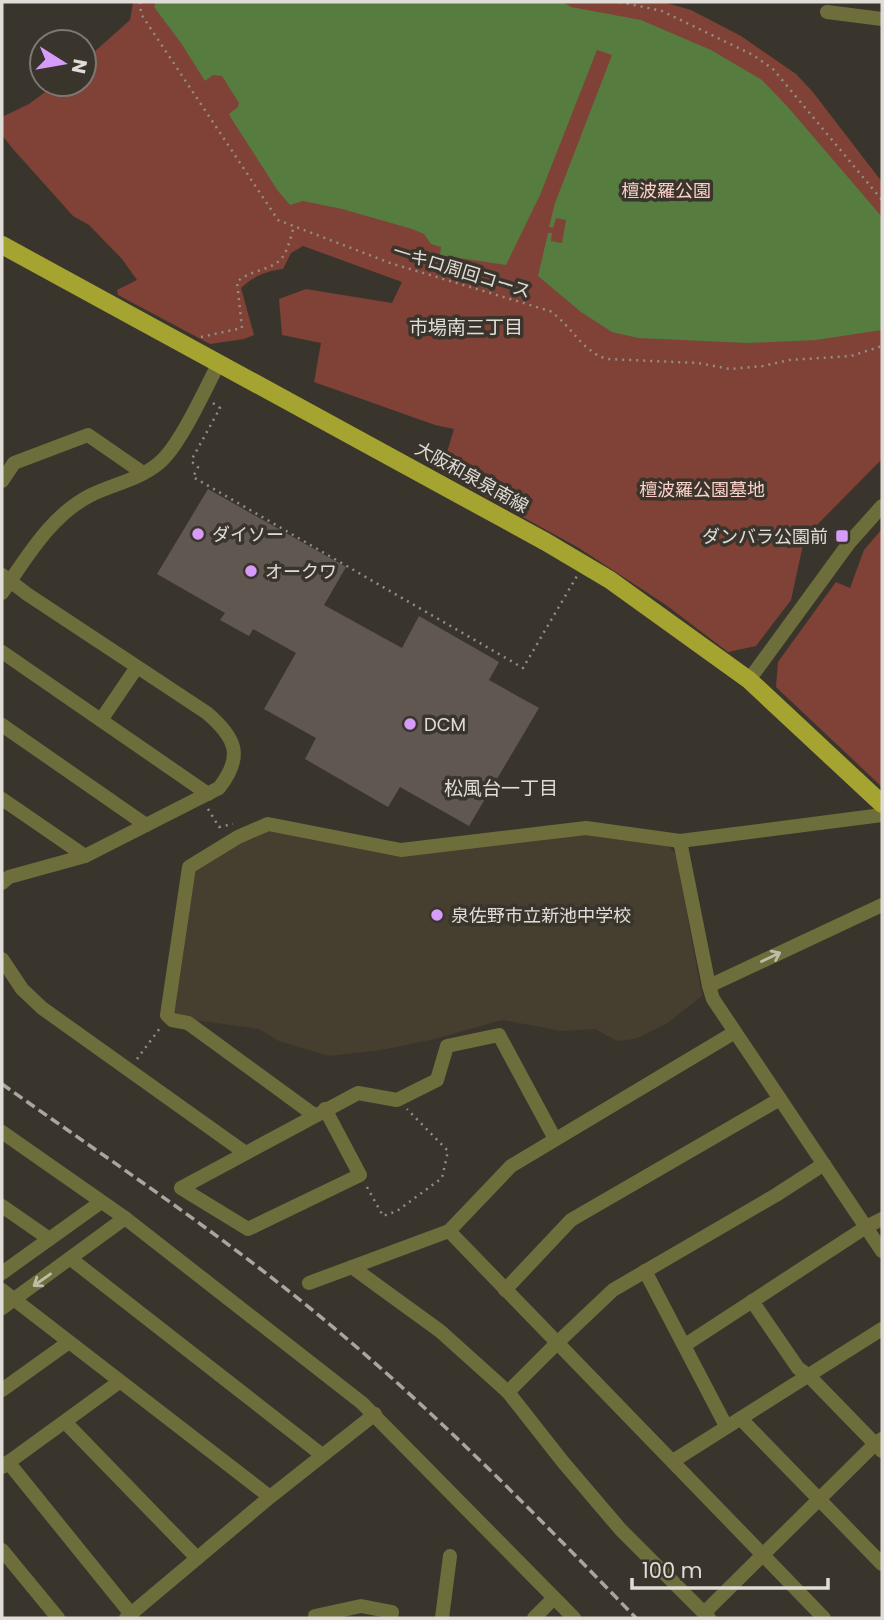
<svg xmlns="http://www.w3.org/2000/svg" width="884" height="1620" font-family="Poppins,'Noto Sans JP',sans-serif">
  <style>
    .built { fill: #463e2f }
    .green { fill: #804136 }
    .water { fill: #567c40 }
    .building { fill: #615751 }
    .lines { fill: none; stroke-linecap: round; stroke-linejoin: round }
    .path { stroke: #928e87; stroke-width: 2.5; stroke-dasharray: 2 5; stroke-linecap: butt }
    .minor { stroke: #6e6e3c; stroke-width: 14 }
    .major { stroke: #a5a430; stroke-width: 18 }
    .rail { stroke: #a9a59f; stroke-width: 3.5; stroke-dasharray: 10 5; stroke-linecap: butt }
    .oneway { stroke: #bebca9 }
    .poi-dot { fill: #d79bf9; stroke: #3a352c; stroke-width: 2.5 }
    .labels { text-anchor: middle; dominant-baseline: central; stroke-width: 7; stroke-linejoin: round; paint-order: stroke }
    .park-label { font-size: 18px; fill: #fcd0c8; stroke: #3a352c }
    .street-label { font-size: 18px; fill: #e0ddd8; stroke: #3a352c }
    .poi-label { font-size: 18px; fill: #e0ddd8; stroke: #3a352c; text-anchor: start }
    .neighbourhood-label { font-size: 19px; fill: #e0ddd8; stroke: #3a352c }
  </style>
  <rect width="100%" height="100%" fill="#3a352c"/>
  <polygon class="built" points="268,827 401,855 590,833 667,845 676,854 702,996 666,1024 635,1039 617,1041 595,1029 562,1031 502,1020 435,1039 381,1050 329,1056 279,1041 259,1029 194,1020 173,1014 193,870"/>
  <g class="green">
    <path d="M133 2H663L691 10 741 36 796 74 812 91 882 182V459L812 530 802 549 791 600 756 646 728 652 666 605 579 548 441 472 454 429 435 425 314 382 321 343 282 335 279 299 306 289 392 303 402 282 303 246 291 253 283 269C266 271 254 276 241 288L254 335 244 339 210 344 118 295 117 290 137 280 122 259 89 225 73 216 13 149 2 135V117L29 104 56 84H84V61L130 20Z"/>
    <polygon points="882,529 882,787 776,687 778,662 836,582 850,588 864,550"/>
  </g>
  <polygon class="water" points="156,2 563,2 571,7 641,20 711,50 762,80 787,106 882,217 882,330 816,340 748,343 638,338 612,332 581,312 538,276 548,233 552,233 551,241 562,243 566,220 556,218 553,228 549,227 555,203 612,55 597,50 540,195 506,265 440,255 441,247 431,244 424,234 412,229 342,209 303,201 290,205 278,191 231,118 229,114 238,107 239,103 222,76 213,75 205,81 181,43 154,7"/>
  <polygon class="building" points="208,489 346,567 324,605 402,648 419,616 499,662 489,680 539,708 469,826 400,787 388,807 305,759 316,738 264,709 296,653 253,629 249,636 220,620 225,613 157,574"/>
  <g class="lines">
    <g class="path">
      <path d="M140 2 141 14 278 220 390 263 550 311C573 327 581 351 607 359L698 363 730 369 763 366 789 360 851 356 882 346"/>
      <polyline points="620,2 662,11 753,55 773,69 882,200"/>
      <path d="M201 337 242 328 237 282C249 270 271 271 282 258 288 250 291 236 294 226"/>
      <polyline points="213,403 220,408 192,459 192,462 198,467 193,477 523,668 577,576"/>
      <polyline points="208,809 219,827 233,824"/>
      <polyline points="137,1059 160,1028"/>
      <polyline points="367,1187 383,1216 397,1211 442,1178 448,1151 407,1109"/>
    </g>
    <g class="minor">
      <polyline points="827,12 882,19"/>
      <polyline points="2,481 14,463 88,435 143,473"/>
      <path d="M2 575 27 594 207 713C236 738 244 756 219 788L85 856 9 877 2 883"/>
      <path d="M2 593C27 557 51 515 91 495 113 484 139 480 159 463 180 446 205 389 219 363"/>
      <polyline points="2,652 208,794"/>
      <polyline points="749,680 849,543 882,506"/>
      <polyline points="101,720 137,667"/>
      <polyline points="2,725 146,825"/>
      <polyline points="2,799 85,856"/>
      <polyline points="680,841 709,986 713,999 882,1251"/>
      <polyline points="2,959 22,989 42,1008 244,1152"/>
      <polyline points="709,986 882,905"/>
      <polyline points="325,1109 360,1175 248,1229 181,1188 358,1093 397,1100 437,1080 447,1046 499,1035 555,1139"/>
      <polyline points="314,1115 188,1023 172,1020 167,1015 189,867 238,837 268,824 401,850 586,828 680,841 882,815"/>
      <polyline points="2,1132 125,1218 362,1403 574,1618"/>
      <polyline points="2,1206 48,1238"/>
      <polyline points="449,1231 824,1618"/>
      <polyline points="71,1259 322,1455"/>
      <polyline points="352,1267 440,1331 508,1392 563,1462 621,1530 709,1618"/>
      <polyline points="645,1271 726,1426"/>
      <polyline points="2,1273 101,1202"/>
      <polyline points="309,1283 449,1231 511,1166 735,1032"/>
      <polyline points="2,1290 270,1497"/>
      <polyline points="505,1290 571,1220 780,1099"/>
      <polyline points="752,1301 798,1368 809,1376 882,1451"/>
      <polyline points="2,1308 125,1218"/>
      <polyline points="685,1345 866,1227 882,1219"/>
      <polyline points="2,1390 69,1342"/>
      <polyline points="508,1392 556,1344 613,1290 776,1195 824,1164"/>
      <polyline points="741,1419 882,1564"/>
      <polyline points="65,1422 197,1558"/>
      <polyline points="673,1461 882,1329"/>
      <polyline points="8,1462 131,1614"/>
      <polyline points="2,1467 119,1382"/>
      <polyline points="2,1550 58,1618"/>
      <polyline points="704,1613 875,1444 882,1439"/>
      <polyline points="126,1618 270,1497 375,1414"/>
      <polyline points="315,1618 315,1616 361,1606 392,1612 391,1618"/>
      <polyline points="442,1618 450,1556"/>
      <polyline points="534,1618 554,1598"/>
    </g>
    <polyline class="major" points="2,245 546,542 610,580 749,680 882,804"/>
    <path class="rail" d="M2 1084C95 1150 191 1214 281 1285 409 1385 523 1501 636 1618"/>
  </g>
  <defs><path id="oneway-shaft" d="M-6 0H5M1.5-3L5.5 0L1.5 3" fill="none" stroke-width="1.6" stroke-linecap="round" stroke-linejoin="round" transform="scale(1.75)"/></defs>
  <g class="oneway">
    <use href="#oneway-shaft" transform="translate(771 957) rotate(-25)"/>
    <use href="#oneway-shaft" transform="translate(42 1280) rotate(145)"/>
  </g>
  <g class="poi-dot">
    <circle cx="198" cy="534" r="7"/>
    <rect x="835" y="529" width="14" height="14" rx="3.5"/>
    <circle cx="251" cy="571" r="7"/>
    <circle cx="410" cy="724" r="7"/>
    <circle cx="437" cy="915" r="7"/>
  </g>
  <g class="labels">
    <g class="park-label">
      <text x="666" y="190">檀波羅公園</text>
      <text x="702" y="489">檀波羅公園墓地</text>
    </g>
    <g class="street-label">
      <text transform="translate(462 271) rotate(17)">一キロ周回コース</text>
      <text transform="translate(472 477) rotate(29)">大阪和泉泉南線</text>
    </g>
    <g class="poi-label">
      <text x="212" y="534">ダイソー</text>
      <text x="828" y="536" text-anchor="end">ダンバラ公園前</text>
      <text x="265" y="571">オークワ</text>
      <text x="424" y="724">DCM</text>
      <text x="451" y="915">泉佐野市立新池中学校</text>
    </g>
    <g class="neighbourhood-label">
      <text x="466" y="327">市場南三丁目</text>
      <text x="501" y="788">松風台一丁目</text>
    </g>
  </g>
  <rect width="884" height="1620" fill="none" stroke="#e0ddd8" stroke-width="7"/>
  <g transform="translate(63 63) rotate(101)"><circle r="33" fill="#3a352c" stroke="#7c7871" stroke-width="2"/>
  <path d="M0-5L12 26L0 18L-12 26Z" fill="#d79bf9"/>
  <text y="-10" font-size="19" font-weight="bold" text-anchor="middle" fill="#e0ddd8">N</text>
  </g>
  <path d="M632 1578v10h196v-10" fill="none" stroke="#e0ddd8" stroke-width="3.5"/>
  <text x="642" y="1578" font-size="21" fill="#e0ddd8" stroke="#3a352c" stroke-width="5" paint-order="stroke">100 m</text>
</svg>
